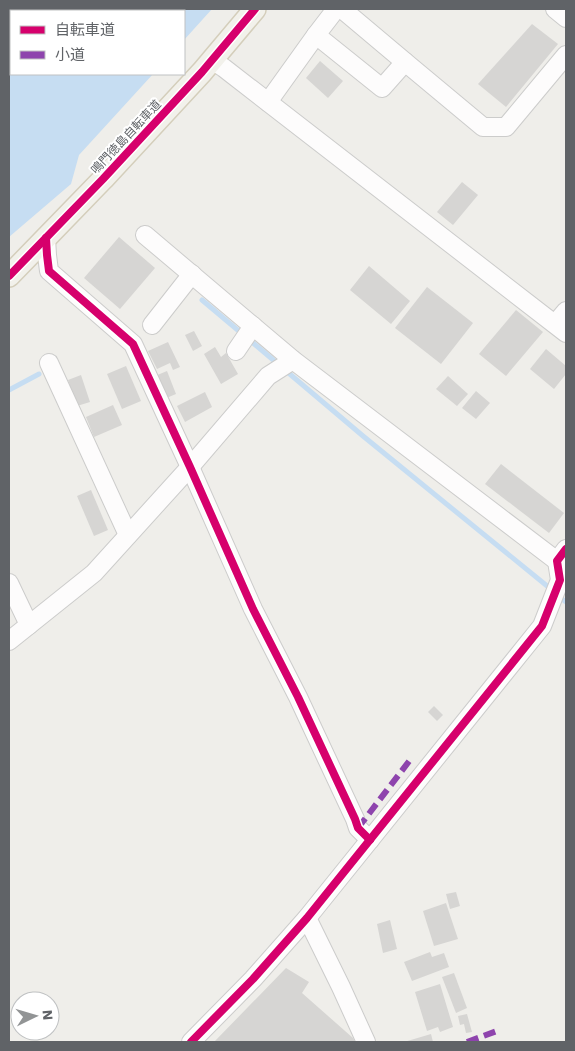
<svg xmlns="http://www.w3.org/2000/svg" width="575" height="1051" font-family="'Work Sans','Noto Sans JP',sans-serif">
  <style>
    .water { fill: #c6ddf2 }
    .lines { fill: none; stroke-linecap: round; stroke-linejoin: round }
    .stream { stroke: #c6ddf2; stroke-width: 5 }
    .building { fill: #d6d5d3 }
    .minor-casing { stroke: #cccccb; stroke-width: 20 }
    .major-casing { stroke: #d4cebb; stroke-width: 24 }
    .minor { stroke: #fdfcfc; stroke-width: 18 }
    .major { stroke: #f2f1eb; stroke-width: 21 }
    .quiet { stroke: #8e44ad; stroke-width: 6; stroke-dasharray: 12 6; stroke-linecap: butt }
    .cycleway-casing { stroke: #fff; stroke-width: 11 }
    .cycleway { stroke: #d6006c; stroke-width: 8 }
    .labels { text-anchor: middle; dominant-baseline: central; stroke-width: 4; stroke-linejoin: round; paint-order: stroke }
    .street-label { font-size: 12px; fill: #606367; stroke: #fff }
  </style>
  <rect width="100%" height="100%" fill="#efeeea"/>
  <polygon class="water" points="9,9 212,9 184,40 184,11 11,11 11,74 153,74 79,155 71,184 9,237"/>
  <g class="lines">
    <g class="stream">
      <polyline points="202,300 278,364"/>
      <polyline points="285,370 363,436 552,590"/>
      <polyline points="9,390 39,374"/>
      <polyline points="558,596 566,602"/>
    </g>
  </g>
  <g class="building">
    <polygon points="532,24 558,44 506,107 478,84"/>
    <polygon points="320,61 343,81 328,98 306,78"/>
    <polygon points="462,182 478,195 453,225 437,212"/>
    <polygon points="119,237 155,268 120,309 84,278"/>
    <polygon points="369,266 410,301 391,324 350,290"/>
    <polygon points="427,287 473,323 441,364 395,328"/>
    <polygon points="516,310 543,332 506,376 479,354"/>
    <polygon points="194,331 202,346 193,351 185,335"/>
    <polygon points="168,342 180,367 173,370 170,363 157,369 148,351"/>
    <polygon points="215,347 221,357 226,353 238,374 221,384 204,354"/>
    <polygon points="546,349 566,366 566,374 554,389 530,369"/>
    <polygon points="126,366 141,401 122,409 107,374"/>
    <polygon points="167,371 176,394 164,399 155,376"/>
    <polygon points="81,375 90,402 77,406 68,380"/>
    <polygon points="448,376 468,394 457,406 436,389"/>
    <polygon points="476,391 490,403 476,419 462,408"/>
    <polygon points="205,392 212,407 185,422 177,406"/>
    <polygon points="113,405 122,425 94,437 86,417"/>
    <polygon points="501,464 564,513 549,533 485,484"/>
    <polygon points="91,490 108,530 94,536 77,496"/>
    <polygon points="434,706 443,715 437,721 428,712"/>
    <polygon points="456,892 460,906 450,909 446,894"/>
    <polygon points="446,903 458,939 434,946 423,911"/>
    <polygon points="390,920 397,949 383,953 377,924"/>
    <polygon points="430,952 432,957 444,953 449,967 412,981 404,962"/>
    <polygon points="286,968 309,982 302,993 353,1038 355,1042 214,1042"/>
    <polygon points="454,973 467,1008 456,1013 442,977"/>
    <polygon points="440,984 453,1027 440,1032 438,1027 427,1031 415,992"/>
    <polygon points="467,1014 472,1032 466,1033 464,1024 460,1025 458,1016"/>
    <polygon points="431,1034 433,1042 404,1042"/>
  </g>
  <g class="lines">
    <g class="minor-casing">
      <g id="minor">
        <polyline points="342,9 405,62"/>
        <polyline points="555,9 566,18"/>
        <polyline points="316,35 382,88 405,62 483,127 506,127 566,55"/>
        <polyline points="212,60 224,68 566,333"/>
        <polyline points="268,102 316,35 336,9"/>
        <polyline points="145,235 293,360 557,561"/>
        <polyline points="46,238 47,255 49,271 133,344 190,467 253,609 298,697 355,819 358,828 370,840"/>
        <polyline points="555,324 566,311"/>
        <polyline points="152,325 192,274"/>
        <polyline points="236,351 253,326"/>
        <polyline points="49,363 128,535"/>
        <polyline points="9,583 29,625"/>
        <polyline points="9,641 94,573 190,467 268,376 293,360"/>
        <polyline points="307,918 341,987 366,1042"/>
        <polyline points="191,1042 253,979 307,918 542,626 560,580 557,561 566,549"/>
      </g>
    </g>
    <g class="major-casing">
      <polyline id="major" points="9,276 103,179 202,72 255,9"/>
    </g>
    <use href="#minor" class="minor"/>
    <use href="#major" class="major"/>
    <g class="quiet">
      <polyline points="358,828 410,760"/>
      <polyline points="467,1042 497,1031"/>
    </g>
    <g class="cycleway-casing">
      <g id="cycleway">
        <polyline points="46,238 47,255 49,271 133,344 190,467 253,609 298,697 355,819 358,828 370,840"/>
        <polyline points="9,276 103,179 202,72 255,9"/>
        <polyline points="191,1042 253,979 307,918 542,626 560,580 557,561 566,549"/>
      </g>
    </g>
    <use href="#cycleway" class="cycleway"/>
  </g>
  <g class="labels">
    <g class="street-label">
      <text transform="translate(126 137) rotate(-47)">鳴門徳島自転車道</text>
    </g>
  </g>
  <rect width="575" height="1051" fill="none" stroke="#606367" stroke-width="20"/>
  <rect x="10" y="10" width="175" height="65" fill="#ffffff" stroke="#bfc1c2"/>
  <rect x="20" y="26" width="25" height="8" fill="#d6006c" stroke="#bfc1c2"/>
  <text x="55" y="35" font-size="15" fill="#606367">自転車道</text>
  <rect x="20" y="51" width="25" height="8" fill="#8e44ad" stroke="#bfc1c2"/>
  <text x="55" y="60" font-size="15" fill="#606367">小道</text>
  <g transform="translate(35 1016) rotate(85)"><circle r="24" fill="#ffffff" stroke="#bfc1c2"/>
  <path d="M0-4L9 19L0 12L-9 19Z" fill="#929495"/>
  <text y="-8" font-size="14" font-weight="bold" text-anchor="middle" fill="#606367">N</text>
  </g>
</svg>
